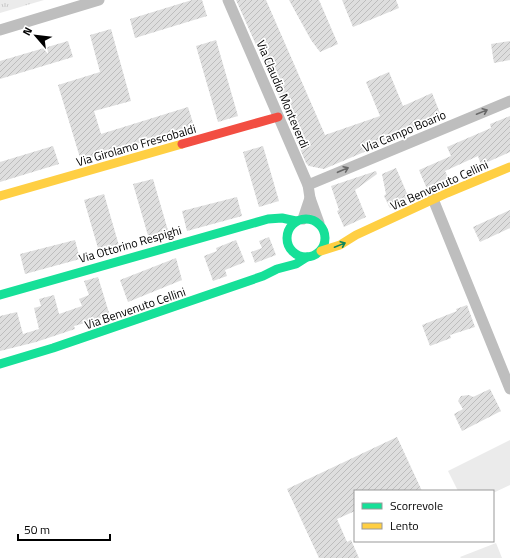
<svg xmlns="http://www.w3.org/2000/svg" width="510" height="558" font-family="'Titillium Web',sans-serif">
  <style>
    .park { fill: url(#park-tufts) }
    .garden { fill: #ebebeb }
    .building { fill: url(#building-hatch) }
    .lines { fill: none; stroke-linecap: round; stroke-linejoin: round }
    .street { stroke: #bebebe; stroke-width: 11 }
    .fast { stroke: #16e098; stroke-width: 9 }
    .slow { stroke: #ffcf43; stroke-width: 9 }
    .jam { stroke: #f24e42; stroke-width: 9 }
    .oneway { stroke: #686868 }
    .oneway2 { stroke: #0d865b }
    .labels { text-anchor: middle; dominant-baseline: central; stroke-width: 3.5; stroke-linejoin: round; paint-order: stroke }
    .street-label { font-size: 12px; fill: #000; stroke: #fff }
  </style>
  <defs>
    <pattern id="park-tufts" width="24" height="20" patternUnits="userSpaceOnUse"><rect width="24" height="20" fill="#ebebeb"/><path d="M3 7l-1-3M5 7V3M7 7l1-3M15 17l-1-3M17 17v-4M19 17l1-3" fill="none" stroke="#c8c8c8"/></pattern>
    <pattern id="building-hatch" width="6" height="6" patternUnits="userSpaceOnUse"><rect width="6" height="6" fill="#dedede"/><path d="M-1 1l2-2M0 6l6-6M5 7l2-2" fill="none" stroke="#bdbdbd"/></pattern>
  </defs>
  <rect width="100%" height="100%" fill="#fff"/>
  <polygon class="park" points="0,0 44,0 0,13"/>
  <g class="garden">
    <polygon points="510,440 510,485 493,493 493,491 458,491 448,471"/>
    <polygon points="496,543 502,558 461,558 460,557"/>
  </g>
  <g class="building">
    <polygon points="192,0 202,0 207,16 135,38 130,19"/>
    <polygon points="236,0 266,0 325,135 380,116 366,82 389,72 403,106 432,93 442,118 375,145 376,147 324,169 309,166 306,163 293,132 287,114"/>
    <polygon points="289,0 319,0 338,44 320,52 311,40"/>
    <polygon points="342,0 396,0 399,8 353,27"/>
    <polygon points="111,29 131,101 94,111 101,134 188,107 194,126 81,161 58,85 100,72 90,35"/>
    <polygon points="216,40 238,116 218,122 196,46"/>
    <polygon points="68,41 73,57 0,79 0,61"/>
    <polygon points="510,41 510,60 494,63 491,44"/>
    <polygon points="510,116 510,152 481,165 478,156 445,171 449,179 427,189 419,170 451,156 447,147 491,128 490,124"/>
    <polygon points="53,146 59,164 0,182 0,162"/>
    <polygon points="263,146 279,201 259,207 243,152"/>
    <polygon points="396,168 409,198 390,208 384,196 386,194 382,174"/>
    <polygon points="376,171 377,174 355,190 366,217 344,227 337,211 339,210 331,186"/>
    <polygon points="153,179 169,234 149,239 133,184"/>
    <polygon points="104,194 120,249 100,255 84,200"/>
    <polygon points="237,197 242,216 187,231 182,211"/>
    <polygon points="510,210 510,228 480,242 473,227"/>
    <polygon points="269,237 276,255 255,263 251,252 262,248 259,241"/>
    <polygon points="75,240 80,259 25,274 20,254"/>
    <polygon points="236,240 245,262 225,270 227,276 213,281 204,256 217,251 216,248"/>
    <polygon points="176,258 182,280 128,302 120,280"/>
    <polygon points="98,277 110,316 74,326 75,329 36,342 0,351 0,316 17,312 23,334 39,329 34,308 41,306 39,299 54,295 59,314 82,306 79,299 89,295 84,281"/>
    <polygon points="467,305 475,327 450,335 451,338 430,346 422,325 457,311 456,309"/>
    <polygon points="490,389 501,411 462,431 454,414 463,409 458,401 461,396 469,395 473,397"/>
    <polygon points="397,437 422,491 355,491 355,511 337,519 347,542 351,540 359,558 319,558 287,489"/>
  </g>
  <g class="lines">
    <g class="street">
      <polyline points="228,0 308,185 310,198 319,223"/>
      <polyline points="0,30 99,0"/>
      <polyline points="308,185 510,101"/>
      <polyline points="433,199 510,389"/>
      <polyline points="303,219 310,198"/>
    </g>
    <g class="fast">
      <circle cx="306" cy="238" r="19"/>
      <polyline points="0,295 268,219 282,218 296,221"/>
      <polyline points="0,364 53,348 263,276 277,269 296,264 307,257"/>
    </g>
    <g class="slow">
      <polyline points="0,196 182,144"/>
      <polyline points="321,251 340,245 356,235 447,193 510,167"/>
    </g>
    <polyline class="jam" points="182,144 278,117"/>
  </g>
  <defs><path id="oneway-shaft" d="M-6 0H5M1.5-3L5.5 0L1.5 3" fill="none" stroke-width="1.6" stroke-linecap="round" stroke-linejoin="round"/></defs>
  <g class="oneway">
    <use href="#oneway-shaft" transform="translate(482 112) rotate(-22)"/>
    <use href="#oneway-shaft" transform="translate(343 170) rotate(-23)"/>
  </g>
  <use class="oneway2" href="#oneway-shaft" transform="translate(340 245) rotate(-22)"/>
  <g class="labels">
    <g class="street-label">
      <text transform="translate(283 94) rotate(67)">Via Claudio Monteverdi</text>
      <text transform="translate(404 131) rotate(-23)">Via Campo Boario</text>
      <text transform="translate(136 145) rotate(-16)">Via Girolamo Frescobaldi</text>
      <text transform="translate(439 185) rotate(-24)">Via Benvenuto Cellini</text>
      <text transform="translate(130 244) rotate(-16)">Via Ottorino Respighi</text>
      <text transform="translate(135 308) rotate(-19)">Via Benvenuto Cellini</text>
    </g>
  </g>
  <rect x="354" y="490" width="140" height="52" fill="#ffffff" stroke="#999999"/>
  <rect x="362" y="503" width="20" height="6" fill="#16e098" stroke="#999999"/>
  <text x="390" y="510" font-size="12" fill="#000000">Scorrevole</text>
  <rect x="362" y="523" width="20" height="6" fill="#ffcf43" stroke="#999999"/>
  <text x="390" y="530" font-size="12" fill="#000000">Lento</text>
  <g transform="translate(36 36) rotate(298)" stroke="#ffffff" stroke-width="3" paint-order="stroke">
  <path d="M0-3L7 15L0 10L-7 15Z" fill="#000000"/>
  <text y="-6" font-size="11" font-weight="bold" text-anchor="middle" fill="#000000">N</text>
  </g>
  <path d="M18 534v6h92v-6" fill="none" stroke="#000000" stroke-width="2"/>
  <text x="24" y="534" font-size="12" fill="#000000" stroke="#ffffff" stroke-width="3" paint-order="stroke">50 m</text>
</svg>
